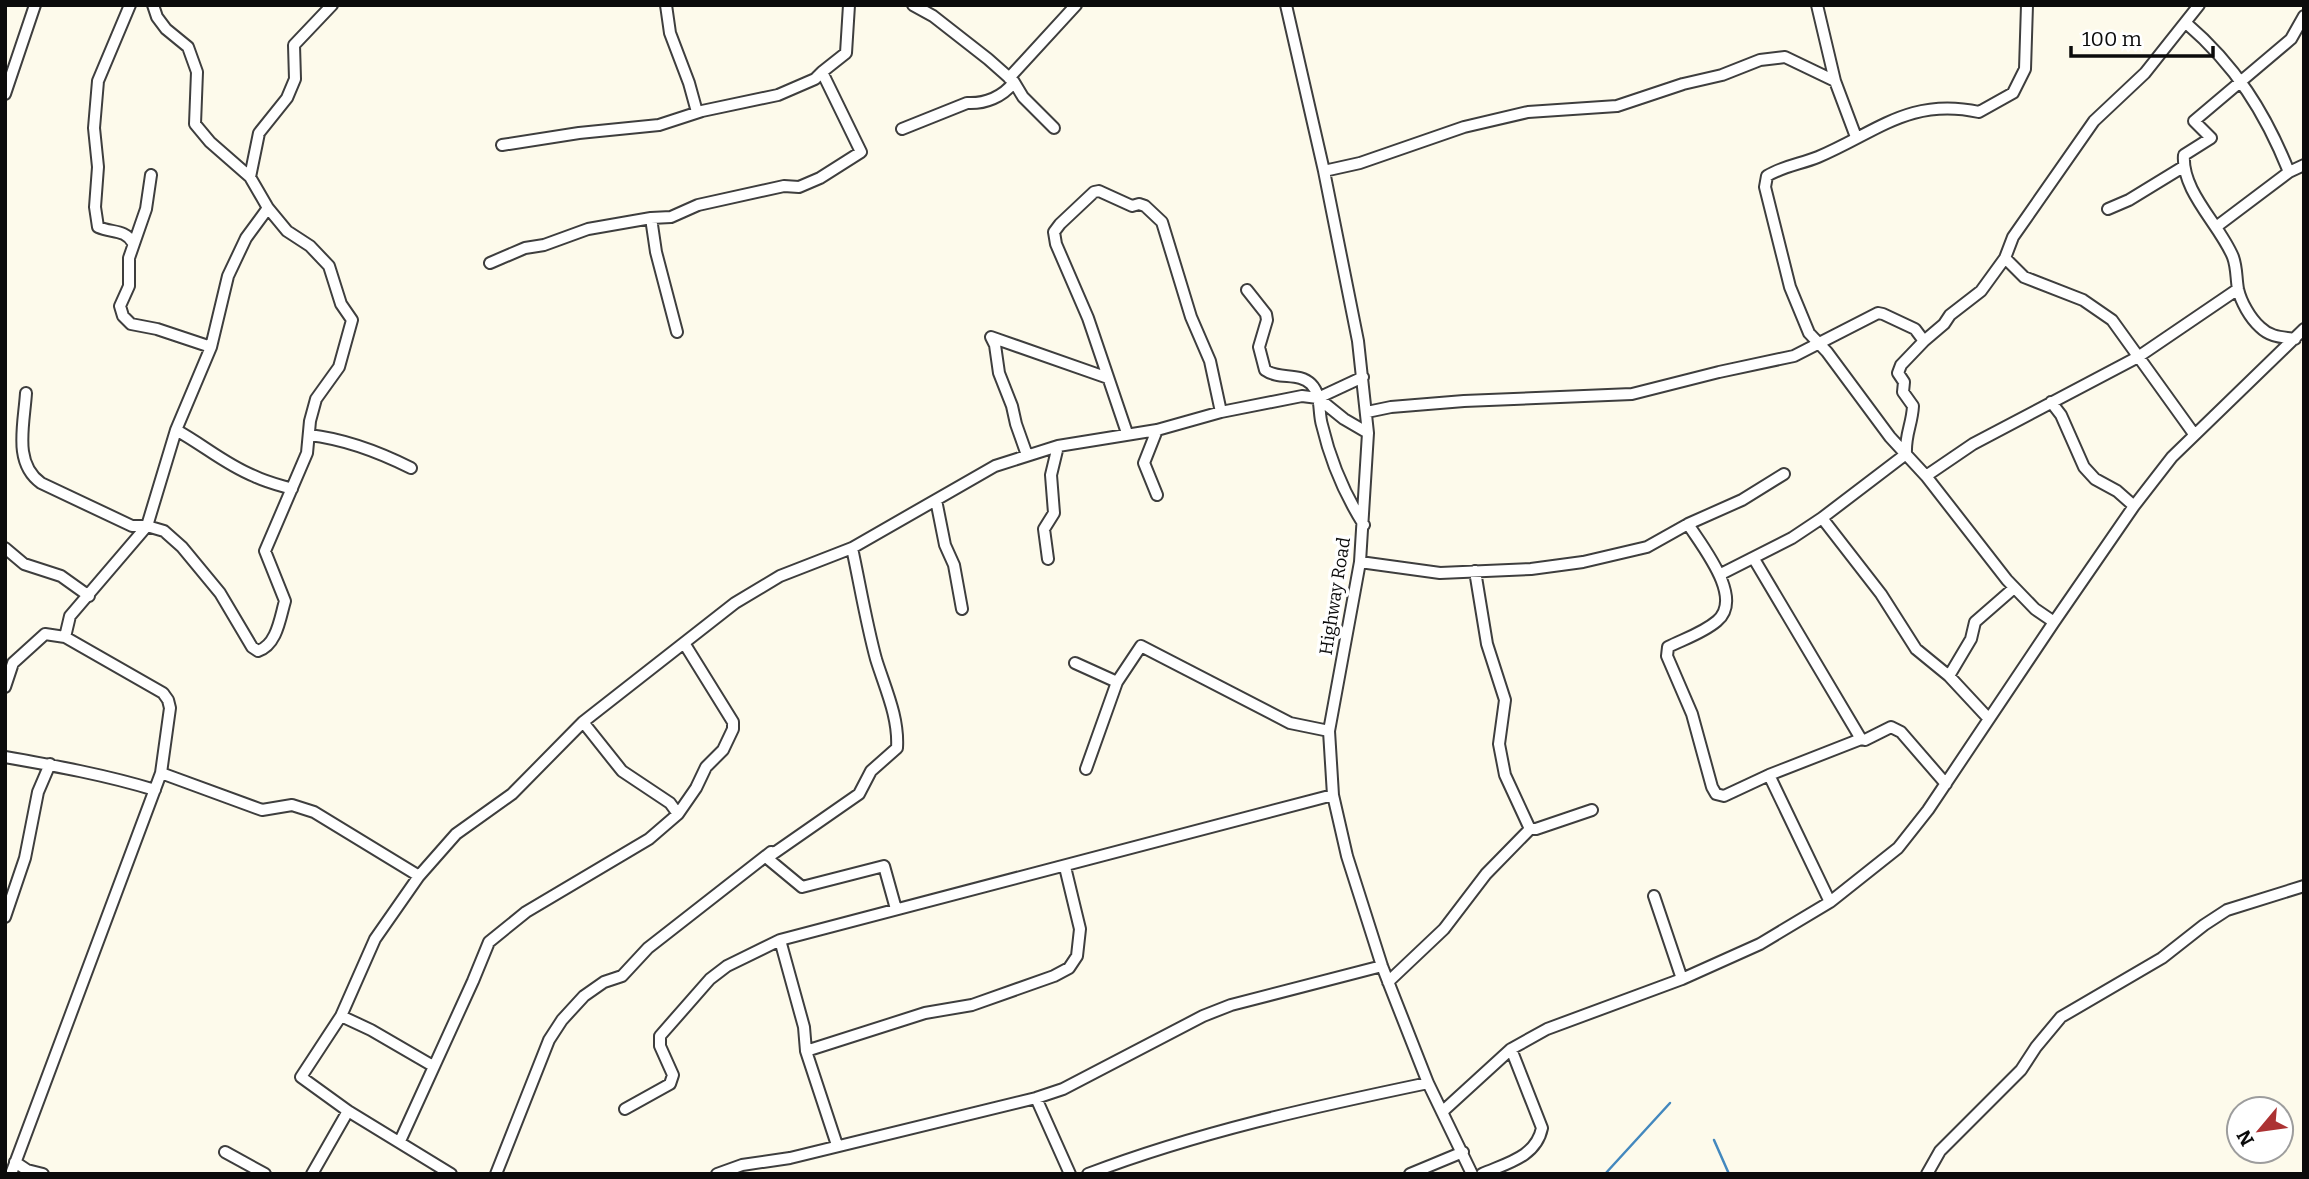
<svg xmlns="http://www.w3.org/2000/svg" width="2309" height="1179" font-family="Bitter,serif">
<rect width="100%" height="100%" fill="#fdfaeb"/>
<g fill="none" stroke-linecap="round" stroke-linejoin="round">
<!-- stream -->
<path stroke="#4388be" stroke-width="2.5" d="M 1714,1140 L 1729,1174
M 1605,1174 L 1670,1103"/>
<defs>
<path id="minor" d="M 130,5 L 98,81 L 94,128 L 98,167 L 95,207 L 98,227 C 112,233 125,229 133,243
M 666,5 L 670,33 L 689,83 L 697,112
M 913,5 L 933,16 L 988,59 L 1014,82 L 1023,97 L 1054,128
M 1286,5 L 1324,171 L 1358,341 L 1368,433 L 1360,562 L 1329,731 L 1333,795 L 1347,856 L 1382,966 L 1428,1083 L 1472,1174
M 1817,5 L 1835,81 L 1856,137
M 2027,5 L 2025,69 L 2013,93 L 1979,112 C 1910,97 1877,132 1818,157 C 1801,164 1783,166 1767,176 L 1765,187 L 1790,287 L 1809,333 L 1827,352 L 1890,437 L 1926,476 L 2007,580 L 2035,609 L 2054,622
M 2186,23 C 2235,65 2265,112 2289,172
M 1009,78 L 1076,5
M 5,94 L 35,5
M 902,129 L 967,103 C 985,104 1003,97 1014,82
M 502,145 L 579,133 L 659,125 L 702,111 L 778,95 L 815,79 L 822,72
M 1324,171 L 1360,163 L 1464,127 L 1528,112 L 1617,106 L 1683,84 L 1722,75 L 1760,60 L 1785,57 L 1835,81
M 151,175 L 146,209 L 129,258 L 129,286 L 120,306 L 123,316 L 131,324 L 157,329 L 211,347
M 250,177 L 259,133 L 287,98 L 295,79 L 294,45 L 332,5
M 2108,209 L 2129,200 L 2183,167
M 2216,227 L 2289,172 L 2304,165
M 2005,258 L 2024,277 L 2083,300 L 2112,320 L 2194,434
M 490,263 L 525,248 L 544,245 L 588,229 L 651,218
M 1247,290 L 1266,314 L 1267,320 L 1259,347 L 1265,370 C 1279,380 1299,372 1311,384 C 1322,395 1318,412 1322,425 C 1330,459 1345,495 1364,525
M 677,332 L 656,252 L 651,218 L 671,217 L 698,205 L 784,186 L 799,187 L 820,178 L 861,152 L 822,72 L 846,53 L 849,5
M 2295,339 C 2281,337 2270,337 2260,327 C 2250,318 2241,302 2238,289 C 2236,278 2237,268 2233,257 C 2220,225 2181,191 2184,155 L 2211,138 L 2194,121 L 2291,39 L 2304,16
M 1924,341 L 1944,324 L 1950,315 L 1981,291 L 2005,258 L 2013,237 L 2094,121 L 2145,73 L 2199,5
M 26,393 C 24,425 13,463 41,483 L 132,526 L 147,526 L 164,531 L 182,547 L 220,593 L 252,647 L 258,651 C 277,645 280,618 285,601 L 265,551 L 307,453 L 310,421 L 316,399 L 339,367 L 352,320 L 341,304 L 329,266 L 310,246 L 287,231 L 268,208 L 250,177 L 210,142 L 195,124 L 197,72 L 188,47 L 166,29 L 157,17 L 153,5
M 1318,398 L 1344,419 L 1368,433
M 2051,402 L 2061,415 L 2084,467 L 2095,479 L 2117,491 L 2134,506
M 1367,412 L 1391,407 L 1464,401 L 1632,394 L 1719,372 L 1794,356 L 1878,313 L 1883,314 L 1915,329 L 1924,341 L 1901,365 L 1898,373 L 1904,382 L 1903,392 L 1913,406 C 1912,425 1905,434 1906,454 L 1822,518 L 1792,538 L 1721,574
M 176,430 C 202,444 226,465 254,476 C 266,482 279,485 292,489
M 1127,433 L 1088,318 L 1056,244 L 1054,232 L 1060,224 L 1094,192 L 1099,191 L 1132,206 L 1139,204 L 1145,206 L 1162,222 L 1191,317 L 1210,361 L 1221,412
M 309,435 C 345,439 379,452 411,468
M 1027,455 L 1016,424 L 1012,406 L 999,373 L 995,345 L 991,337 L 1108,378
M 1926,476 L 1973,444 L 2138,357 L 2238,289
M 1157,495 L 1144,463 L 1157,430
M 936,500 L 945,545 L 954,565 L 962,609
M 1822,518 L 1881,594 L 1916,649 L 1949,676 L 1989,719
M 1688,524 C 1701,545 1745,598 1717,621 C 1703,633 1684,639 1668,647 L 1667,656 L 1692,714 L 1712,787 L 1716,794 L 1724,796 L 1769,775 L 1861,739 L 1865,740 L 1891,727 L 1901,732 L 1946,784
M 5,548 L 24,564 L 61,576 L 89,596
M 852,548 C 860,585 866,622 876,659 C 885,688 899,717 897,748 L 871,771 L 859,794 L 767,858 L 802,887 L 884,866 L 896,909
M 1048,559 L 1044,529 L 1054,513 L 1051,475 L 1058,446
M 1754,559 L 1861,739
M 1360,562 L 1440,573 L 1531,569 L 1583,562 L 1647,547 L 1688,524 L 1742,500 L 1784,474
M 1475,571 L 1487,644 L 1505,700 L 1499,744 L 1505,775 L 1530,829
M 65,637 L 70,616 L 147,526 L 176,430 L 211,347 L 228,276 L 246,238 L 268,208
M 1075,663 L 1117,682
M 1949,676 L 1971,639 L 1975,622 L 2014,588
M 5,687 L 13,663 L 45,634 L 65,637 L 163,693 L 168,700 L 170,708 L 161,773 L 11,1174
M 583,722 L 622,771 L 670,803 L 678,814
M 5,757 C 56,766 106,775 155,790
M 1086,769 L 1117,682 L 1141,646 L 1290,723 L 1329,731
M 161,773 L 262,810 L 292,805 L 314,812 L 419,876
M 1769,775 L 1830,902
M 1654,896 L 1682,979
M 5,917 L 25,858 L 38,792 L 50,764
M 780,940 L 804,1027 L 806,1051 L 837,1145
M 1388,982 L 1444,929 L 1486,874 L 1530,829 L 1536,829 L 1592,810
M 341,1016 L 371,1030 L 433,1066
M 806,1051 L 925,1013 L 972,1005 L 1054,976 L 1069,968 L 1077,956 L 1080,929 L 1065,867
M 1036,1098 L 1070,1174
M 625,1109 L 670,1084 L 673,1075 L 660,1046 L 660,1036 L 710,979 L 727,966 L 780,940 L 1333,795
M 1442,1112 L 1511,1049 L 1547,1029 L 1682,979 L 1760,944 L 1830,902 L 1898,848 L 1928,810 L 2054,622 L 2134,506 L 2172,457 L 2304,329
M 400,1141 L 473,981 L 489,942 L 526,912 L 649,839 L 678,814 L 696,788 L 706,767 L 723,750 L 733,729 L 733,722 L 684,643
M 225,1152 L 265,1174
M 15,1162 L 27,1170 L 43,1174
M 312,1174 L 348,1111
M 451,1174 L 348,1111 L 301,1077 L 341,1016 L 375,939 L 419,876 L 456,834 L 512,794 L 583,722 L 735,603 L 780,576 L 852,548 L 995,466 L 1058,446 L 1157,430 L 1221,412 L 1302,396 L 1318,398 L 1363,377
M 496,1174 L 549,1040 L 562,1020 L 584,996 L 604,982 L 622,976 L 648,948 L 771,852
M 717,1174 L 742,1165 L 790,1158 L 1036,1098 L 1063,1089 L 1203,1016 L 1231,1005 L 1382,966
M 1088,1174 C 1198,1132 1313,1107 1428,1083
M 1410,1174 L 1463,1152
M 1482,1174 C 1507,1163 1536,1157 1542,1128 L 1511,1049
M 1927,1174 L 1940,1151 L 2021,1070 L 2036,1047 L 2061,1017 L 2162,958 L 2204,925 L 2227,910 L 2304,886"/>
</defs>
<!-- minor casing -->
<use href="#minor" stroke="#3e3e3e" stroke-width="14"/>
<!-- minor -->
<use href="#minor" stroke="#fff" stroke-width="10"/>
</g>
<g text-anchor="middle" stroke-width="7" stroke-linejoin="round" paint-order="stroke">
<!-- street labels -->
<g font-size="18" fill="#0b0b0b" stroke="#fff">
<text transform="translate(1335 596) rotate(-81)" y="6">Highway Road</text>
</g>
</g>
<!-- border -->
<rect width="2309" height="1179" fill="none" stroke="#0b0b0b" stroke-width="14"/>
<!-- north arrow -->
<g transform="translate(2260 1130) rotate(241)"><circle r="33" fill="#ffffff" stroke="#9d9d9d" stroke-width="2"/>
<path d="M0-5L12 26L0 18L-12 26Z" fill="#ac3233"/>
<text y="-10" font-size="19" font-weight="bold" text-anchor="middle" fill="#0b0b0b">N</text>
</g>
<!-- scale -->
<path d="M2071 46v10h142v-10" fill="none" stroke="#0b0b0b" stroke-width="3.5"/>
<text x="2082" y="46" font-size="21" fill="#0b0b0b" stroke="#ffffff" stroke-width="5" paint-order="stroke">100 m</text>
</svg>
